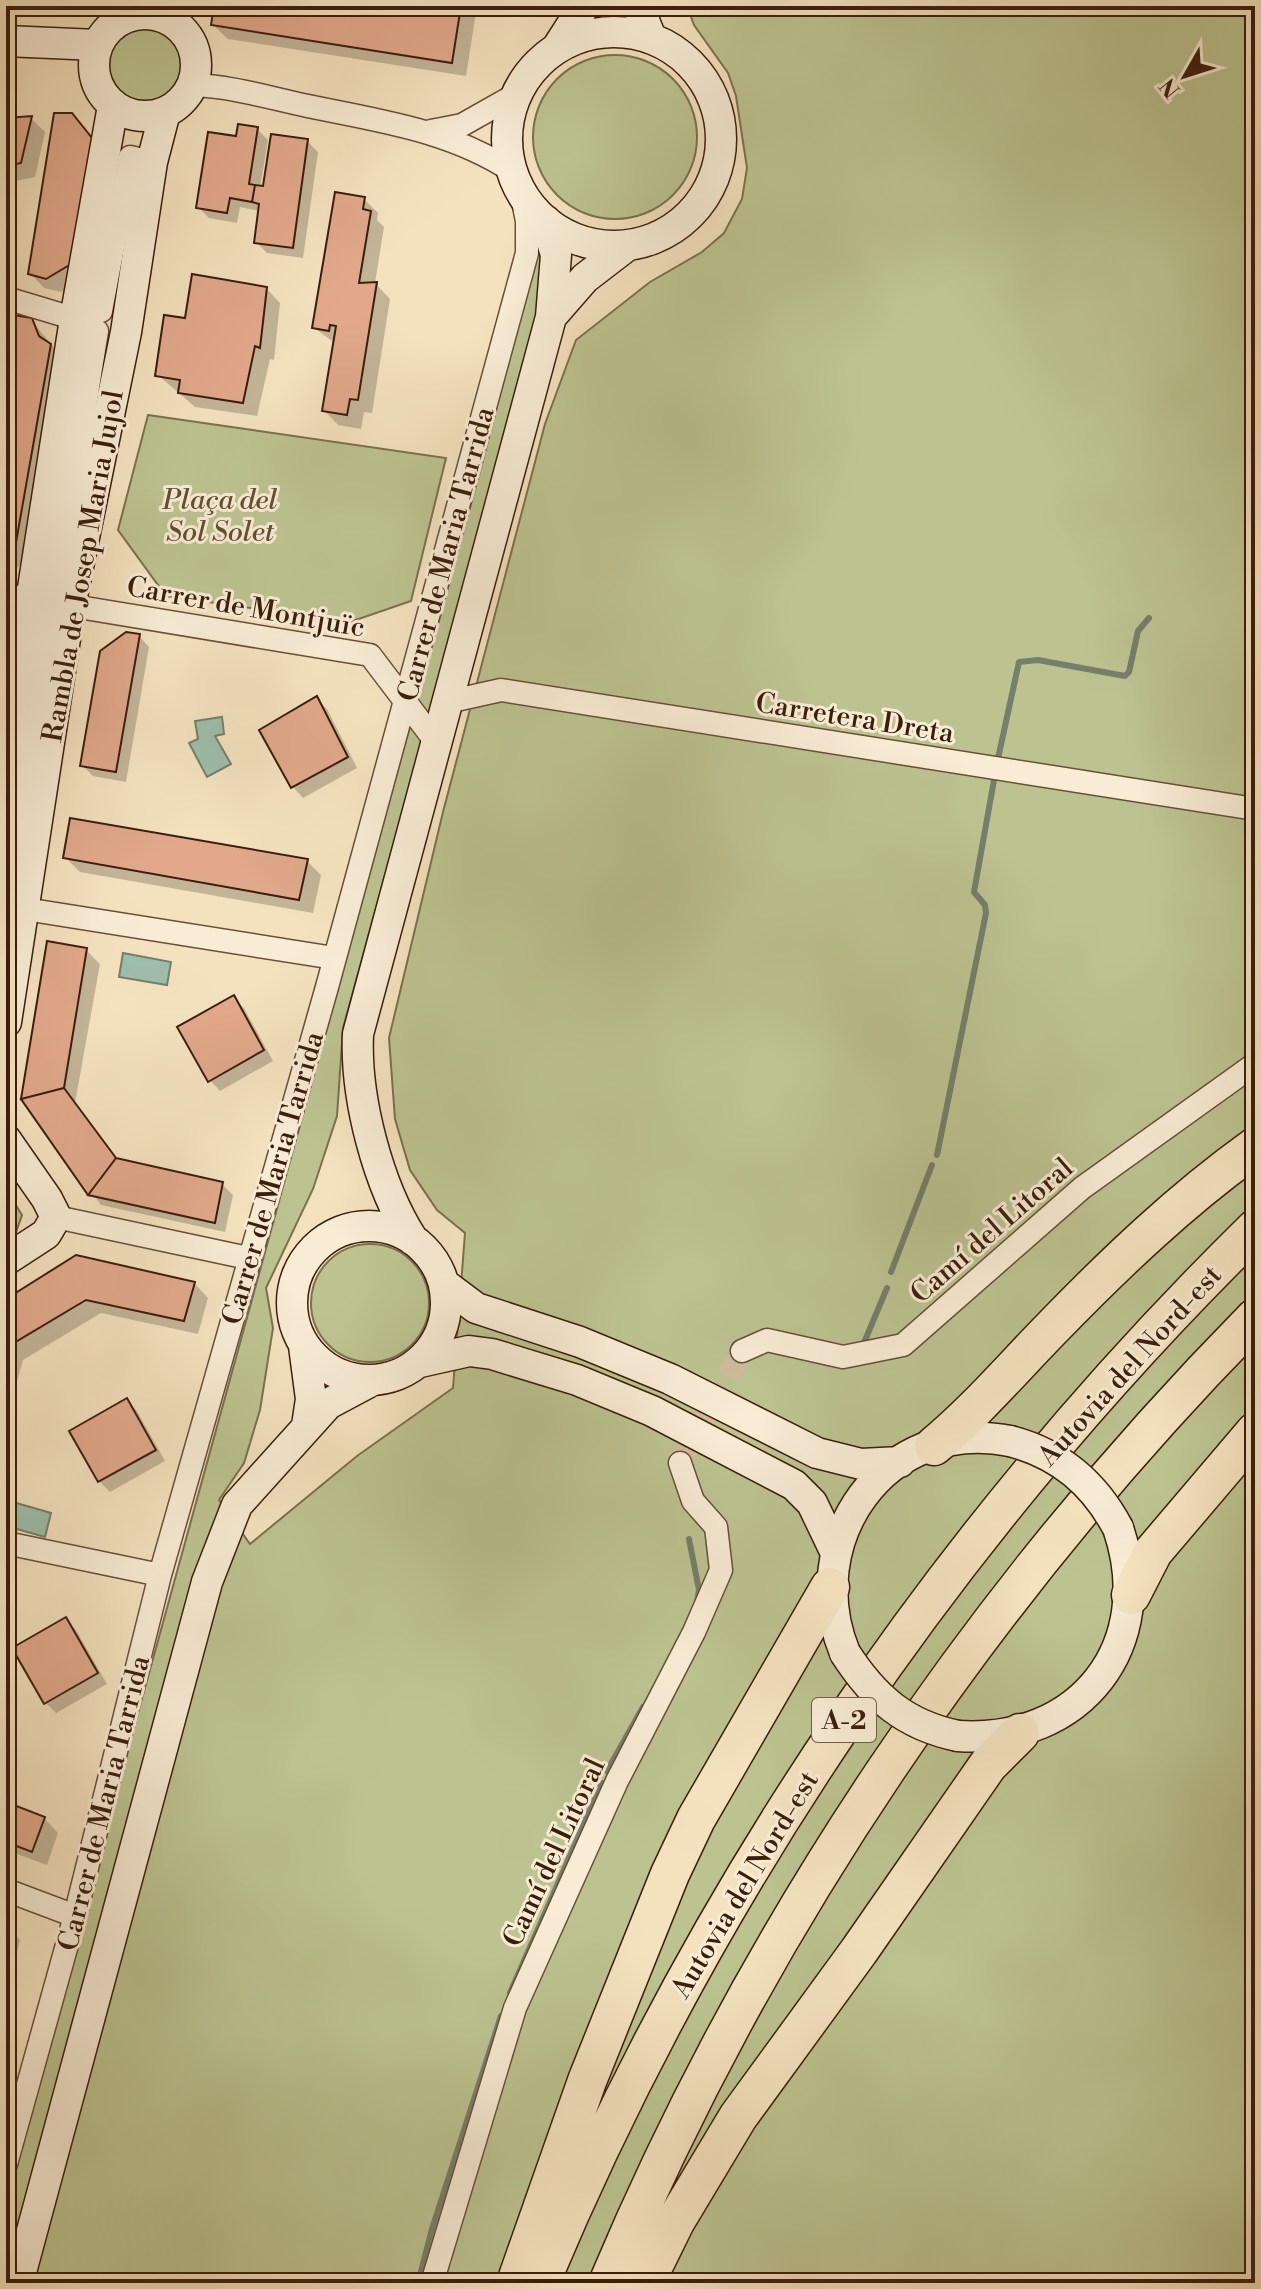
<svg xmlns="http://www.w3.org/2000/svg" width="1261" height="2289" font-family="'Libre Bodoni',serif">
<rect width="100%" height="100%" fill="#f4e2bf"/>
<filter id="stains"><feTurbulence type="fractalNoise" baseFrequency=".0025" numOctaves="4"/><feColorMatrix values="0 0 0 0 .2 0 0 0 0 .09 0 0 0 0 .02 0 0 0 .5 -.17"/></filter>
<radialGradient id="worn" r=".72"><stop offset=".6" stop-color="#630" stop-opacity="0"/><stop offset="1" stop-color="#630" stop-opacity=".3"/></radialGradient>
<!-- green -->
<path fill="#bcc391" stroke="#7c704e" stroke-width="2" d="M 687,6 L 1255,6 L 1255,2283 L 6,2283 L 6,2196 L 26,2120 L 484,457 L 536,246 L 548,267 L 522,377 L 343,1028 L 337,1116 L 313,1189 L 266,1288 L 273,1328 L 260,1410 L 244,1463 L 219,1500 L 250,1544 L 357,1456 L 453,1388 L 465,1233 L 437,1210 L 410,1170 L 395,1119 L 389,1038 L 443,812 L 545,424 L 576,340 L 650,282 L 702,252 L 724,233 L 742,199 L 747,168 L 736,96 L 728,73 L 694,25 Z
M103 65a41 41 0 1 1 82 0a41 41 0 1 1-82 0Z
M533 137a82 82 0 1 1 164 0a82 82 0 1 1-164 0Z
M 148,415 L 446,458 L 411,601 L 350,622 L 166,596 L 118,530 Z
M 6,1189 L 22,1215 L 16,1232 L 6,1239 Z
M311 1303a59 59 0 1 1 118 0a59 59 0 1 1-118 0Z"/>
<!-- water -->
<path fill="#9dbfac" stroke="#767e6c" stroke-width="2" d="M 222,717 L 224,734 L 215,736 L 231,764 L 207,777 L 189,743 L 198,739 L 195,721 Z
M 123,953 L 171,962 L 167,985 L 119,977 Z
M 6,1500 L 51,1513 L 45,1537 L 6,1526 Z"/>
<!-- shadow -->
<path fill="#0003" d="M 216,6 L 477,6 L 466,76 L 228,39 L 213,25 Z
M 71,115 L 109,159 L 90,275 L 61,292 L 44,288 L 30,273 Z
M 31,118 L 45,132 L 35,177 L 6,183 L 6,120 Z
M 257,129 L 268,140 L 260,188 L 265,189 L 307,141 L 318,152 L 303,258 L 267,253 L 256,242 L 260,211 L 240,207 L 237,223 L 209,218 L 198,207 L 238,138 Z
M 364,199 L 378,213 L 377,220 L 384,227 L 375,283 L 390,299 L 372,413 L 364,412 L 361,429 L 338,425 L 324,410 L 335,343 L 314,328 Z
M 266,288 L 280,303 L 274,360 L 270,359 L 257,416 L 195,407 L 158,375 Z
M 31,320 L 64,360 L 22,563 L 6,579 L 6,362 Z
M 139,636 L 149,647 L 126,782 L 93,776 L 82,765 Z
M 316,698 L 327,709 L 357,768 L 303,798 L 293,787 L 262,730 Z
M 65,857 L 307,861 L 321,875 L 313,913 L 80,872 Z
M 86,950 L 100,964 L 75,1103 L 118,1161 L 222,1184 L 233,1195 L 225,1232 L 101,1205 L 23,1099 Z
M 233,998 L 244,1008 L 273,1061 L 220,1091 L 210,1080 Z
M 194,1283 L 208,1298 L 198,1334 L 101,1313 L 23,1360 L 6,1421 L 6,1301 Z
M 127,1401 L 137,1411 L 165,1461 L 110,1492 L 99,1481 Z
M 66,1620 L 76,1630 L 107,1684 L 56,1713 L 46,1703 Z
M 6,1804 L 44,1818 L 58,1833 L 47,1865 L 6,1850 Z
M 6,1925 L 20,1940 L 6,1994 Z"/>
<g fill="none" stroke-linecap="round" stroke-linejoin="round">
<!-- stream -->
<path stroke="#767e6c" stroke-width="6" d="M 997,763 L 1019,662 L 1038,660 L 1125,676 L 1129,672 L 1138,631 L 1149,618
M 937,1155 L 986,913 L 985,905 L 974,892 L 994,780
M 891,1272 L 932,1165
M 863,1345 L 887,1288
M 689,1539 L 699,1590 L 697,1602
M 607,1771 L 643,1707
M 510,1993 L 602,1783
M 418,2283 L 432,2229 L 501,2016"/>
</g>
<!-- building -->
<path fill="#e1a88c" stroke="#3b1d0c" stroke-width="2" d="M 214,6 L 461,6 L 452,63 L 211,25 Z
M 54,113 L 72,113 L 96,143 L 76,261 L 46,279 L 28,274 Z
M 32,116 L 21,163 L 6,166 L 6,118 Z
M 238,124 L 258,127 L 249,184 L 255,185 L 252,202 L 230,198 L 227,213 L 196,208 L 208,132 L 236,136 Z
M 271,134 L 308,139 L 293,248 L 254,243 L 259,204 L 252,202 L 255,185 L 263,186 Z
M 335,192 L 365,197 L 363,209 L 371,211 L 359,283 L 377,282 L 358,400 L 350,399 L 347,415 L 322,411 L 336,326 L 330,325 L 329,331 L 312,328 Z
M 192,274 L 267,287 L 260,348 L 255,346 L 243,403 L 178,393 L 180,380 L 155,376 L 164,315 L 185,318 Z
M 13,315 L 32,318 L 39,336 L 51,344 L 15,548 L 6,551 L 6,351 Z
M 126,632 L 140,634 L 116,772 L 80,766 L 100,651 Z
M 317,696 L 348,757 L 291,788 L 259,730 Z
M 70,818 L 308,859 L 299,900 L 63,858 Z
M 47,941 L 87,948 L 64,1088 L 21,1099 Z
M 234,995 L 264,1050 L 208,1082 L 177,1027 Z
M 64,1088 L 116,1158 L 88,1195 L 21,1099 Z
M 116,1158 L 223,1182 L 215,1223 L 88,1195 Z
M 76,1255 L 195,1282 L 184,1321 L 86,1300 L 9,1346 L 6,1357 L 6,1299 Z
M 127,1398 L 156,1450 L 98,1482 L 69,1431 Z
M 66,1617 L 98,1673 L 44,1704 L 12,1648 Z
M 6,1802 L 45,1817 L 32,1852 L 6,1842 Z"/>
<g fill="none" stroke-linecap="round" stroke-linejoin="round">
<!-- street-tunnel -->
<path stroke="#cfbb9b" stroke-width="22" stroke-dasharray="22 11" stroke-linecap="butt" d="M 680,1463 L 742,1351"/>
<defs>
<path id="lane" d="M 112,6 L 120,20"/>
<path id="street" d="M 192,85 C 231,86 270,98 308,106 C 379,121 450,130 512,171
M 431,131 L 462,125 L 517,94
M 6,298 L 89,323
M 101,311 L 130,157 L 147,161
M 55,593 L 97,331
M 6,595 L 370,655 L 436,742
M 447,702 L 501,690 L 1255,809
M 6,877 L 51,616
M 6,906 L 334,958
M 56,1217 L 248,1258
M 742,1351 L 767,1340 L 843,1357 L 903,1345 L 1082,1188 L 1255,1064
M 6,1543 L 160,1575
M 6,1890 L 75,1916
M 6,2164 L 75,1916 L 160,1575 L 327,987 L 527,253 L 527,221 L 521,191
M 432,2283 L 515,2008 L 617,1781 L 694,1632 L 721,1570 L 716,1527 L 693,1501 L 680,1463"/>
<path id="secondary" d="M 638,6 L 651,38
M94 65a51 51 0 1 1 102 0a51 51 0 1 1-102 0Z
M507 139a107 107 0 1 1 214 0a107 107 0 1 1-214 0Z
M 6,41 L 97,45
M 557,48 L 584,6
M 551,317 L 585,278 L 628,245
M 6,761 L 75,319 L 113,106
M 6,1022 L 70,606 L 126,332 L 152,162 L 165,112
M 6,1140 L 47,1199 L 56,1217 L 46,1234 L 6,1260
M292 1303a77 77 0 1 1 154 0a77 77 0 1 1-154 0Z
M 413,1240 C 378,1186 355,1098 358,1034 L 551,317 L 556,255 L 546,221
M 444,1284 L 476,1308 L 580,1342 L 670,1379 L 817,1453 L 861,1464 L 900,1462
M 304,1346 L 311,1399 L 307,1426
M 420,1362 L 469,1351 L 492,1354 L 577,1380 L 652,1411 L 794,1485 L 812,1503 L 835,1551
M 845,1653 C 799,1541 884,1416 1010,1441
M 958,1736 C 1081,1744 1158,1645 1118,1528
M 18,2283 L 207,1582 L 237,1505 L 328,1404 L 373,1380"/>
<path id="highway" d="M 934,1446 C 977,1410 1012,1369 1051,1329 C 1114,1264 1181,1200 1255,1147
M 1131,1595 L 1153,1552 L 1255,1432
M 518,2277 L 587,2081 L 670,1874 L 696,1819 L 830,1587
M 540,2283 C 705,1888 950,1529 1255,1229
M 608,2283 C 758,1926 983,1594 1255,1318
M 645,2283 L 675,2222 L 738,2117 L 859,1951 L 988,1765 L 1020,1733"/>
</defs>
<!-- lane casing -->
<use href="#lane" stroke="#694e39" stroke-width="14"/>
<!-- street casing -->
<use href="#street" stroke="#694e39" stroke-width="25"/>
<!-- secondary casing -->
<use href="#secondary" stroke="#3b1d0c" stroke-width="33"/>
<!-- highway casing -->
<use href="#highway" stroke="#3b1d0c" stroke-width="41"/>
<!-- lane -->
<use href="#lane" stroke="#f8ecd5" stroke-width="11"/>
<!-- street -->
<use href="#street" stroke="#f8ecd5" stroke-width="22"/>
<!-- secondary -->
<use href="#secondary" stroke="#f8ecd5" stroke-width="30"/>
<!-- highway -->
<use href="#highway" stroke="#f4e2bf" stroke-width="38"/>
<defs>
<path id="secondary-bridge" d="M 1010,1441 C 1060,1454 1094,1483 1118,1528
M 845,1653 C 874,1698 905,1725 958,1736"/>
</defs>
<!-- secondary-bridge casing -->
<use href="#secondary-bridge" stroke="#3b1d0c" stroke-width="33" stroke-linecap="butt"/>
<!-- secondary-bridge -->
<use href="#secondary-bridge" stroke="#f8ecd5" stroke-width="30"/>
</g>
<g text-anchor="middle" stroke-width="6" stroke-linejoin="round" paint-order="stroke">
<!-- shield labels -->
<rect fill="#f8ecd5" stroke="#745b48" stroke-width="2" x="812" y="1698" width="64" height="44" rx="6"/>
<g font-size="26" font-weight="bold" fill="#3b1d0c">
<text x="844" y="1729">A-2</text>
</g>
<!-- park labels -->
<g font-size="28" font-style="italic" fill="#624f34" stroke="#f8ecd5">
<text x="220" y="509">Plaça del<tspan x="220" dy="32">Sol Solet</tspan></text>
</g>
<!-- street labels -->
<g font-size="28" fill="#3b1d0c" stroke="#f8ecd5">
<text transform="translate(445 554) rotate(-75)" y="10">Carrer de Maria Tarrida</text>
<text transform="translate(82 566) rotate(-80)" y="10">Rambla de Josep Maria Jujol</text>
<text transform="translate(246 606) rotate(10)" y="10">Carrer de Montjuïc</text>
<text transform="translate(855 717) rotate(9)" y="10">Carretera Dreta</text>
<text transform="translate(272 1178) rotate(-74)" y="10">Carrer de Maria Tarrida</text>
<text transform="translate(991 1230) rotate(-41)" y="10">Camí del Litoral</text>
<text transform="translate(1129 1365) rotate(-48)" y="10">Autovia del Nord-est</text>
<text transform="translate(103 1803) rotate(-76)" y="10">Carrer de Maria Tarrida</text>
<text transform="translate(553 1852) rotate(-65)" y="10">Camí del Litoral</text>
<text transform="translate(744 1884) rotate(-59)" y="10">Autovia del Nord-est</text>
</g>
</g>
<!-- margin -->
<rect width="1261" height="2289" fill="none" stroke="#f4e2bf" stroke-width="32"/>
<rect x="8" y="8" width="1245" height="2273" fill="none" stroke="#3b1d0c" stroke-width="4"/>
<rect x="16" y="16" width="1229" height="2257" fill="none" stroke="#3b1d0c" stroke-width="2"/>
<!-- north arrow -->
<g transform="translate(1185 76) rotate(231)" stroke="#f8ecd5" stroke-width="6" paint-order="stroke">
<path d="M0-6L14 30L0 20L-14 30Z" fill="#3b1d0c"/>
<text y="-12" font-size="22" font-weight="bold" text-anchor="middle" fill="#3b1d0c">N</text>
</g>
<rect width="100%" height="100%" filter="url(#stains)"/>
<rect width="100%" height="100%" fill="url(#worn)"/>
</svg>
